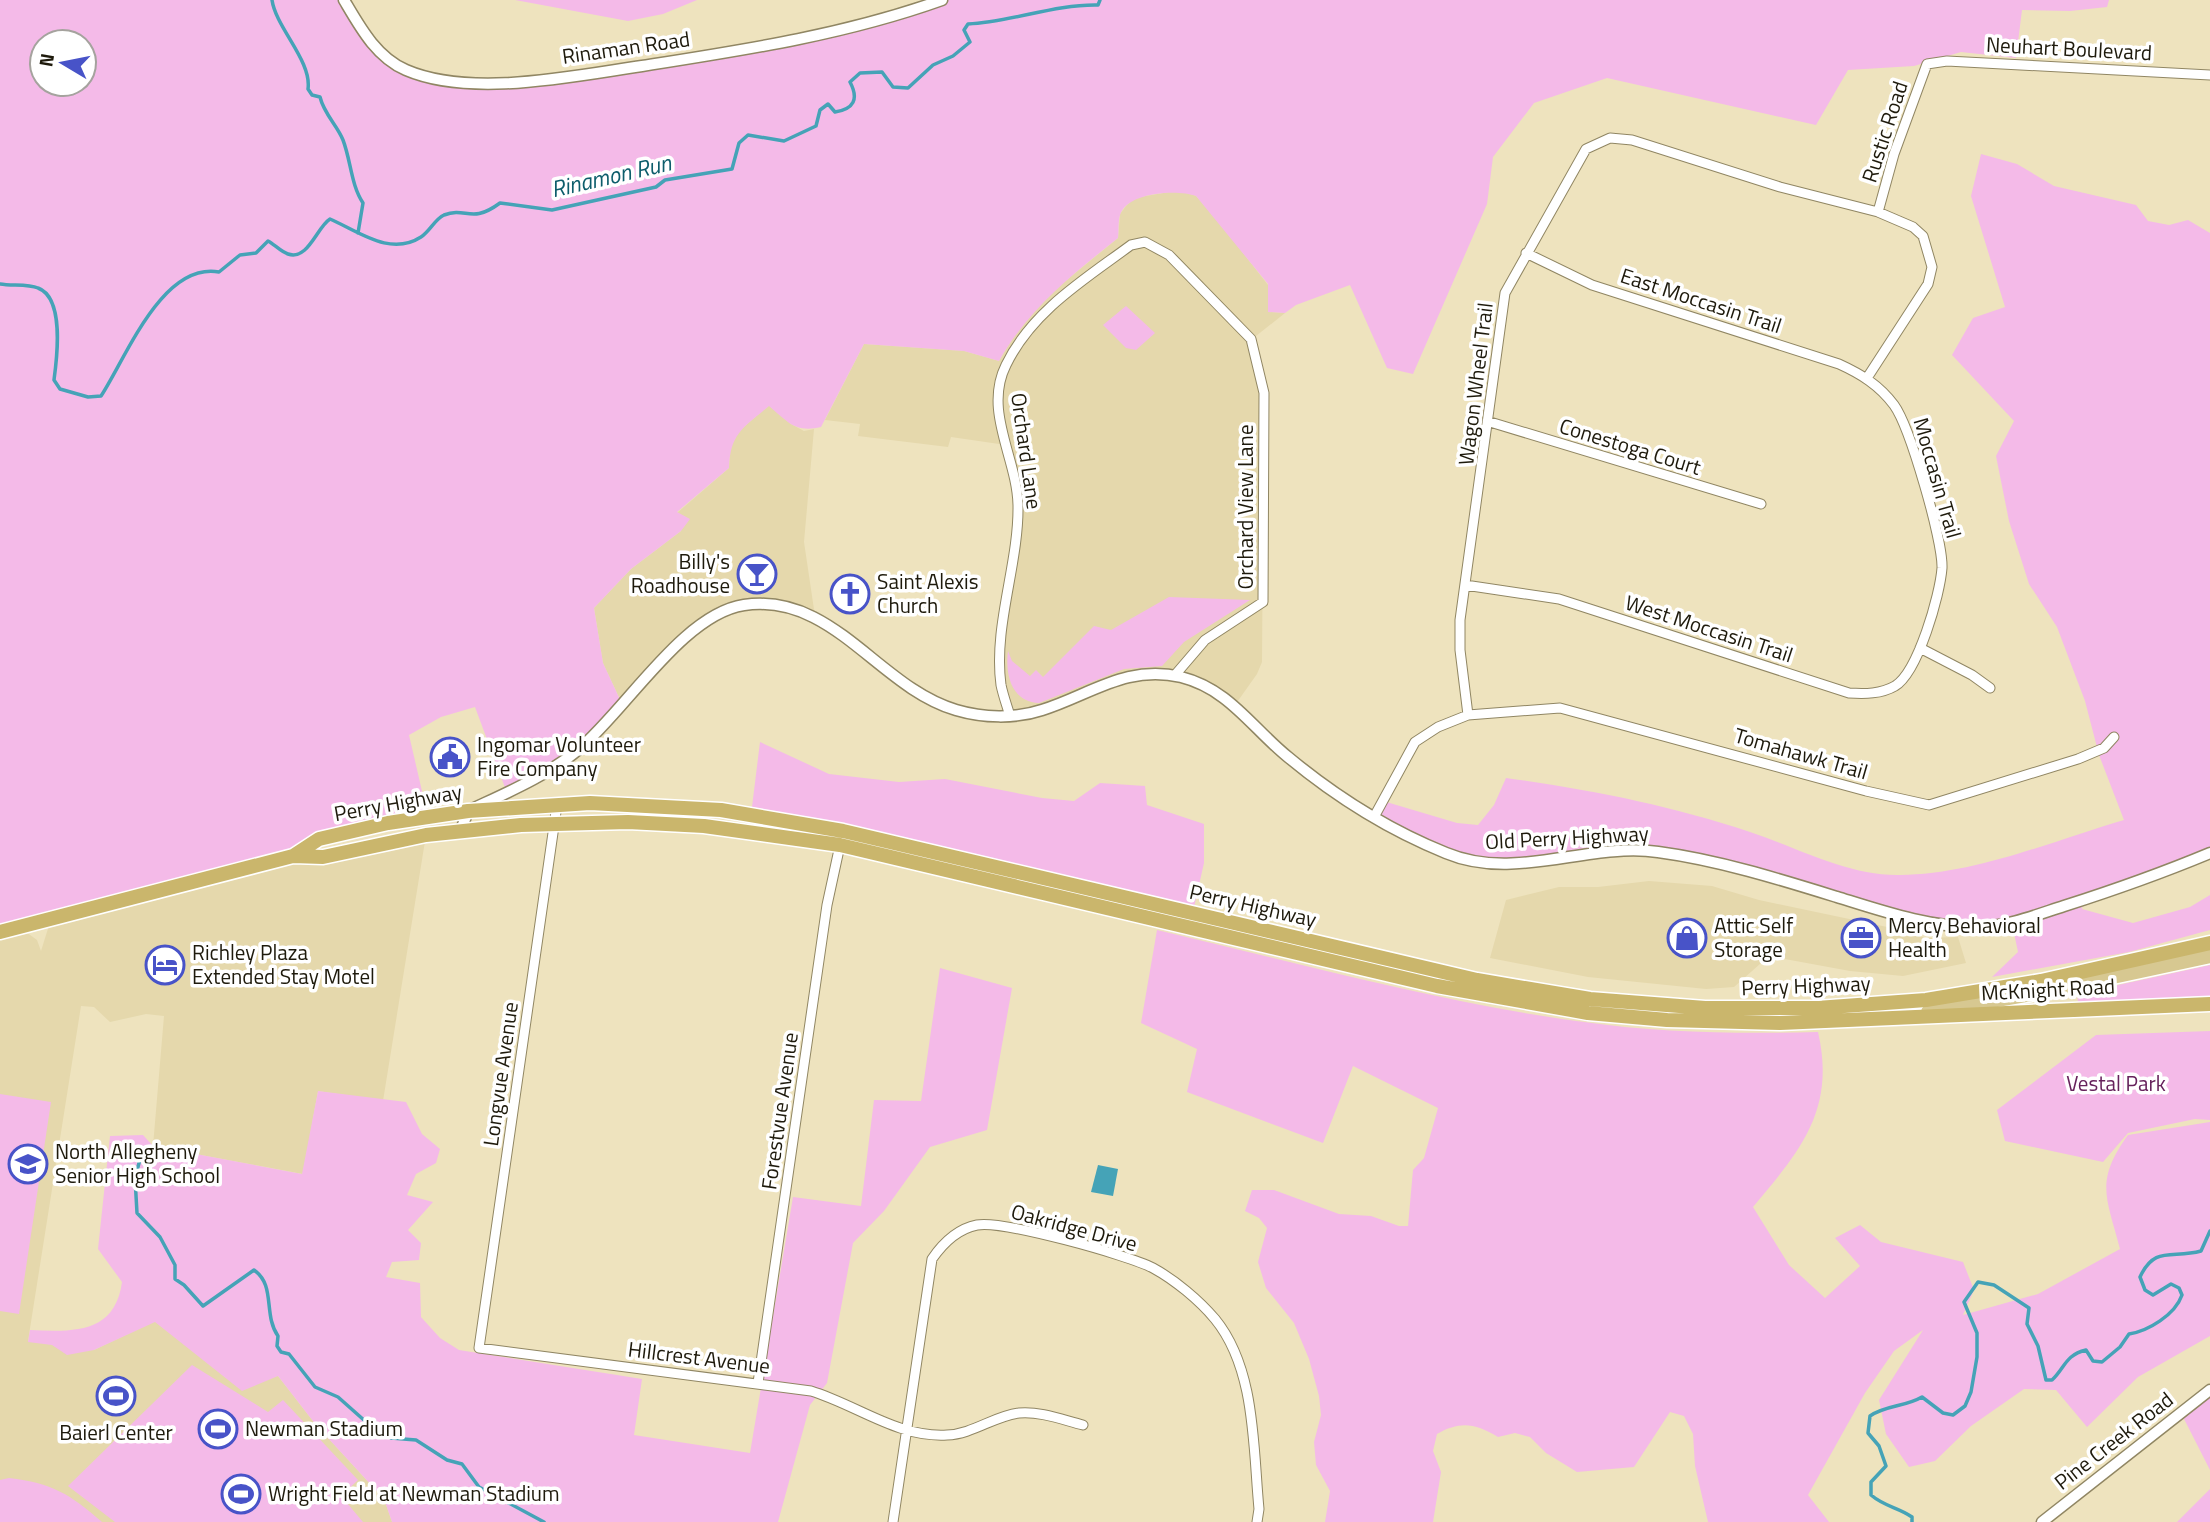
<svg xmlns="http://www.w3.org/2000/svg" width="2210" height="1522" font-family="'Titillium Web',sans-serif">
<rect width="100%" height="100%" fill="#eee3be"/>
<!-- built -->
<path fill="#e5d8ac" d="M 1181,190 L 1196,196 L 1215,217 L 1268,285 L 1268,312 L 1285,313 L 1251,340 L 1264,393 L 1262,662 L 1257,674 L 1235,705 L 1225,695 L 1158,673 L 1010,716 L 1001,685 L 1001,650 L 1018,504 L 1006,445 L 951,437 L 948,447 L 858,436 L 860,424 L 825,420 L 864,344 L 964,351 L 999,361 L 1017,330 L 1047,296 L 1118,238 L 1120,214 L 1126,206 L 1134,198 Z
M 769,405 L 791,424 L 804,431 L 814,429 L 804,542 L 815,616 L 774,604 L 714,615 L 623,706 L 603,663 L 594,608 L 631,569 L 681,531 L 677,513 L 729,468 L 730,446 L 738,432 Z
M 426,835 L 383,1101 L 318,1091 L 303,1174 L 153,1146 L 164,1016 L 146,1014 L 110,1022 L 94,1007 L 81,1006 L 28,1341 L 94,1350 L 155,1321 L 180,1339 L 278,1376 L 316,1425 L 384,1499 L 392,1522 L 0,1522 L 0,932 L 26,932 L 37,940 L 41,951 L 51,919 L 199,882 Z
M 1649,881 L 1712,886 L 1759,900 L 1892,928 L 1925,938 L 1958,937 L 1966,963 L 1903,976 L 1850,971 L 1769,956 L 1734,987 L 1706,989 L 1588,977 L 1490,958 L 1506,900 L 1559,887 L 1598,887 Z"/>
<!-- green -->
<path fill="#f4bae8" fill-rule="evenodd" d="M 0,0 L 344,0 L 376,48 L 431,78 L 508,81 L 730,52 L 942,0 L 2109,0 L 2107,7 L 2070,11 L 2022,10 L 2016,58 L 1961,52 L 1914,66 L 1848,70 L 1816,125 L 1607,78 L 1534,103 L 1493,157 L 1487,204 L 1413,374 L 1387,368 L 1350,285 L 1296,305 L 1285,313 L 1268,312 L 1268,284 L 1196,196 C 1177,189 1127,192 1120,215 C 1118,222 1119,231 1118,238 C 1072,275 1029,308 999,361 L 964,351 L 864,344 L 821,427 C 795,433 788,422 769,406 C 744,427 730,433 729,468 L 677,512 L 690,519 L 681,531 L 631,569 L 594,608 L 603,663 L 623,706 L 591,738 L 507,793 L 475,707 L 441,717 L 409,735 L 428,817 L 351,831 L 293,856 L 0,932 ZM 42,42 L 84,42 L 84,84 L 42,84 Z
M 515,0 L 697,0 L 663,14 L 628,21 Z
M 1981,154 L 2017,164 L 2054,186 L 2136,205 L 2148,221 L 2169,225 L 2188,220 L 2210,233 L 2210,853 L 2083,900 L 2082,909 L 2133,923 L 2190,907 L 2210,895 L 2210,930 L 2129,952 L 1992,977 L 2018,952 L 2014,933 L 2006,924 L 1940,924 L 1653,851 L 1479,863 L 1374,817 L 1383,801 L 1457,823 L 1478,825 L 1494,805 L 1506,778 C 1592,790 1668,805 1750,832 C 1798,848 1846,875 1897,875 C 1970,876 2053,841 2124,820 L 2099,755 L 2085,701 L 2057,627 L 2029,584 L 2009,521 L 1996,456 L 2014,421 L 1952,355 L 1973,318 L 2005,307 L 1971,196 Z
M 1126,306 L 1155,333 L 1136,350 L 1126,348 L 1103,325 Z
M 1169,597 L 1250,600 L 1184,642 L 1162,666 L 1124,669 L 1039,703 C 1011,702 1005,674 1008,651 L 1012,661 L 1030,676 L 1036,670 L 1043,677 L 1094,626 L 1111,630 Z
M 760,742 L 829,774 L 899,782 L 945,779 L 1042,798 L 1074,801 L 1100,783 L 1145,786 L 1147,805 L 1204,824 L 1204,863 L 1194,907 L 845,824 L 752,807 Z
M 1157,930 C 1298,963 1440,1003 1584,1022 C 1661,1033 1740,1034 1818,1032 C 1836,1110 1800,1151 1753,1207 L 1789,1265 L 1825,1298 L 1860,1266 L 1835,1238 L 1860,1225 L 1881,1242 L 1963,1262 L 1974,1290 L 1963,1315 L 2038,1294 L 2120,1249 C 2107,1198 2094,1182 2128,1135 L 2210,1122 L 2210,1336 L 2138,1377 L 2087,1427 L 2056,1390 L 2024,1389 L 1971,1426 L 1935,1461 L 1909,1467 L 1886,1434 L 1879,1400 L 1923,1330 L 1894,1351 L 1865,1393 L 1808,1495 L 1829,1522 L 1708,1522 L 1695,1466 L 1693,1434 L 1684,1416 L 1670,1412 L 1634,1467 L 1577,1472 L 1546,1453 L 1530,1437 L 1515,1433 L 1498,1437 C 1475,1423 1460,1421 1437,1434 L 1433,1451 L 1441,1472 L 1433,1522 L 1325,1522 L 1330,1491 L 1316,1465 L 1314,1442 L 1321,1415 L 1319,1396 L 1309,1359 L 1294,1323 L 1266,1288 L 1258,1262 L 1267,1228 L 1259,1218 L 1245,1211 L 1252,1190 L 1274,1190 L 1339,1214 L 1371,1216 L 1399,1226 L 1408,1226 L 1413,1170 L 1424,1158 L 1438,1108 L 1353,1066 L 1323,1143 L 1187,1092 L 1197,1049 L 1141,1023 Z
M 2210,965 L 2210,996 L 2078,1002 L 2077,994 Z
M 940,968 L 1012,988 L 987,1130 L 930,1147 L 884,1211 L 853,1243 L 827,1383 L 810,1405 L 778,1522 L 392,1522 L 384,1499 L 316,1425 L 278,1376 L 242,1391 L 155,1322 L 94,1350 L 67,1355 L 52,1345 L 28,1342 L 30,1330 C 73,1332 115,1334 122,1282 L 98,1249 L 110,1136 L 143,1135 L 153,1146 L 302,1174 L 318,1091 L 406,1102 L 422,1134 L 440,1149 L 436,1163 L 416,1174 L 407,1195 L 433,1202 L 408,1230 L 421,1243 L 419,1260 L 392,1262 L 386,1277 L 420,1283 L 421,1317 L 440,1338 L 459,1350 L 642,1379 L 634,1435 L 750,1453 L 793,1197 L 861,1206 L 874,1100 L 921,1101 Z
M 2210,1031 L 2210,1120 L 2195,1119 L 2128,1133 L 2103,1162 L 2005,1141 L 1997,1110 L 2096,1035 Z
M 0,1094 L 51,1102 L 19,1314 L 0,1311 Z
M 192,1365 L 268,1412 L 283,1400 L 358,1480 L 341,1496 L 363,1522 L 115,1522 L 68,1486 Z
M 2210,1390 L 2210,1470 L 2181,1413 Z
M 9,1478 C 52,1483 70,1494 102,1522 L 0,1522 L 0,1480 Z
M 2210,1489 L 2210,1522 L 2177,1522 Z"/>
<!-- water -->
<path fill="#45a3b7" d="M 1098,1165 L 1118,1169 L 1113,1196 L 1091,1192 Z"/>
<g fill="none" stroke-linecap="round" stroke-linejoin="round">
<!-- stream -->
<path stroke="#45a3b7" stroke-width="3.5" d="M 272,0 C 276,28 312,61 308,89 L 312,95 L 320,97 C 324,114 337,125 343,140 C 351,161 351,185 363,203 L 358,233
M 0,284 C 11,286 28,284 38,288 C 65,298 57,358 54,380 L 60,389 L 88,397 L 101,396 C 126,358 162,262 219,272 L 240,255 L 256,253 L 268,241 C 274,244 281,252 288,254 C 308,261 317,227 330,219 C 358,231 390,257 421,237 C 430,231 435,219 444,215 C 467,206 470,225 500,203 L 552,210 L 656,187 L 665,180 L 732,169 L 739,143 L 748,135 L 784,141 L 816,126 L 820,110 L 828,104 L 835,112 C 854,109 859,99 850,82 L 860,73 L 882,72 L 893,87 L 908,88 L 933,65 L 953,56 L 970,42 L 964,30 L 968,24 C 1012,22 1054,4 1098,5 L 1100,0
M 142,1152 L 135,1178 L 137,1213 L 160,1237 L 175,1265 L 175,1279 L 184,1285 L 203,1306 L 254,1270 C 276,1285 263,1315 278,1336 L 277,1346 L 281,1352 L 289,1354 L 315,1387 L 338,1397 L 374,1429 L 391,1438 L 416,1440 L 447,1460 L 462,1464 L 479,1487 L 544,1522
M 1912,1522 L 1912,1517 C 1898,1507 1885,1507 1871,1495 L 1871,1482 L 1886,1466 L 1879,1446 L 1868,1433 L 1870,1416 C 1886,1405 1905,1407 1922,1397 L 1943,1413 L 1953,1415 L 1965,1406 L 1971,1392 L 1977,1357 L 1977,1333 L 1964,1302 L 1978,1282 L 1994,1285 L 2029,1308 L 2027,1324 L 2038,1346 L 2046,1380 L 2052,1380 C 2065,1368 2065,1355 2086,1350 L 2093,1361 L 2102,1362 L 2120,1347 L 2129,1334 C 2148,1331 2175,1315 2182,1295 L 2179,1288 L 2171,1284 L 2153,1295 L 2145,1290 L 2140,1277 C 2155,1245 2172,1259 2201,1251 L 2210,1231"/>
<defs>
<path id="minor" d="M 1878,212 L 1894,154 L 1927,64 L 1947,61 L 2210,75
M 1490,422 L 1761,504
M 1465,585 L 1559,599 L 1849,693 C 1865,694 1881,694 1895,686 C 1918,672 1940,595 1942,568 C 1943,541 1910,427 1894,405 C 1879,385 1861,374 1839,364 L 1592,285 L 1526,253
M 1920,648 L 1972,675 L 1990,688
M 1468,715 L 1460,650 L 1460,620 L 1505,293 L 1586,149 L 1610,138 L 1632,140 L 1780,187 L 1878,212 L 1913,227 L 1923,236 L 1932,267 L 1928,284 L 1867,378
M 1010,716 C 1007,706 1003,695 1001,685 C 993,626 1019,564 1018,505 C 1017,458 983,411 1006,365 C 1032,311 1085,279 1131,245 L 1145,242 L 1169,255 L 1251,339 L 1264,393 L 1263,602 L 1205,640 L 1175,675
M 557,805 L 479,1348 L 811,1391 C 857,1405 898,1438 947,1435 C 973,1434 994,1416 1019,1413 C 1040,1411 1063,1420 1083,1425
M 1374,817 L 1415,742 L 1438,727 L 1468,715 L 1560,708 L 1866,791 L 1929,805 L 2078,759 L 2104,748 L 2114,737
M 758,1383 L 827,905 L 840,845
M 893,1522 L 932,1259 C 943,1243 957,1229 977,1225 C 1002,1220 1128,1255 1153,1268 C 1175,1280 1199,1300 1215,1319 C 1256,1369 1253,1448 1259,1509 L 1257,1522"/>
<path id="tertiary" d="M 344,0 C 360,27 376,57 406,70 C 471,98 573,76 642,66 C 744,50 844,35 942,0
M 461,830 L 468,811 C 506,793 545,777 578,750 C 626,710 683,614 744,605 C 833,592 878,687 956,710 C 983,718 1015,719 1042,710 C 1090,695 1127,664 1181,677 C 1229,689 1252,728 1288,757 C 1335,796 1389,830 1446,853 C 1515,882 1588,842 1658,852 C 1718,860 1779,879 1837,897 C 1882,911 1931,928 1979,927 C 2009,926 2036,915 2064,906 C 2114,890 2162,873 2210,853
M 2042,1522 L 2210,1390"/>
<path id="primary" d="M 1928,1012 L 2043,992 L 2210,956"/>
<path id="trunk" d="M 293,856 L 323,857 L 426,835 L 521,825 L 628,822 L 704,826 L 840,845 L 1437,986 L 1588,1013 L 1667,1020 L 1780,1023 L 2210,1004
M 0,932 L 293,856 L 319,839 L 388,823 L 468,811 L 590,803 L 721,810 L 843,831 L 1477,980 L 1590,999 L 1705,1008 L 1817,1008 L 1926,1000 L 2041,981 L 2210,943"/>
</defs>
<!-- minor casing -->
<use href="#minor" stroke="#908663" stroke-width="11"/>
<!-- tertiary casing -->
<use href="#tertiary" stroke="#908663" stroke-width="13"/>
<!-- primary casing -->
<use href="#primary" stroke="#fff" stroke-width="17"/>
<!-- trunk casing -->
<use href="#trunk" stroke="#fff" stroke-width="17"/>
<!-- minor -->
<use href="#minor" stroke="#fff" stroke-width="9"/>
<!-- tertiary -->
<use href="#tertiary" stroke="#fff" stroke-width="10"/>
<!-- primary -->
<use href="#primary" stroke="#d7c891" stroke-width="14"/>
<!-- trunk -->
<use href="#trunk" stroke="#cab66c" stroke-width="14"/>
</g>
<!-- icons -->
<defs>
<symbol id="bar-ring" viewBox="-11 -11 22 22"><circle r="9.5" fill="#fff" stroke="#4853c8" stroke-width="1.5"/><path d="M-6-5H6L.8 .8V4.5H3.5V6h-7V4.5H-.8V.8Z" fill="#4853c8"/></symbol>
<symbol id="church-ring" viewBox="-11 -11 22 22"><circle r="9.5" fill="#fff" stroke="#4853c8" stroke-width="1.5"/><path d="M-1.2-6h2.4v3.5h3.3v2.4h-3.3V6h-2.4V-.1h-3.3v-2.4h3.3Z" fill="#4853c8"/></symbol>
<symbol id="civic-ring" viewBox="-11 -11 22 22"><circle r="9.5" fill="#fff" stroke="#4853c8" stroke-width="1.5"/><path d="M-.6-6.5H3V-4.5H.6V-3L4-1V1h2V6H-6V1h2V-1L-.6-3ZM-1.2 2.5V6h2.4V2.5Z" fill="#4853c8"/></symbol>
<symbol id="shop-ring" viewBox="-11 -11 22 22"><circle r="9.5" fill="#fff" stroke="#4853c8" stroke-width="1.5"/><path d="M-5-2.5h2.3a2.7 3.5 0 0 1 5.4 0H5L5.5 6h-11ZM-1.5-2.5h3a1.5 2.3 0 0 0-3 0Z" fill="#4853c8"/></symbol>
<symbol id="office-ring" viewBox="-11 -11 22 22"><circle r="9.5" fill="#fff" stroke="#4853c8" stroke-width="1.5"/><path d="M-6-3h4V-5.5h4V-3h4V5H-6ZM-1-4.5V-3h2v-1.5ZM-6 0V1H6V0Z" fill="#4853c8"/></symbol>
<symbol id="hotel-ring" viewBox="-11 -11 22 22"><circle r="9.5" fill="#fff" stroke="#4853c8" stroke-width="1.5"/><path d="M-6-4.5h1.5V1H6V5H4.5V3h-9V5H-6ZM-4 0a1.8 1.8 0 1 1 3.6 0ZM.5 0V-2.5h3Q6-2.5 6 0Z" fill="#4853c8"/></symbol>
<symbol id="school-ring" viewBox="-11 -11 22 22"><circle r="9.5" fill="#fff" stroke="#4853c8" stroke-width="1.5"/><path d="M0-5L7-2L0 1L-7-2ZM-4 1L0 2.5L4 1V4Q0 6-4 4Z" fill="#4853c8"/></symbol>
<symbol id="stadium-ring" viewBox="-11 -11 22 22"><circle r="9.5" fill="#fff" stroke="#4853c8" stroke-width="1.5"/><path d="M0-5a6.5 5 0 1 0 0 10a6.5 5 0 1 0 0-10ZM-3.5-1.8h7v3.6h-7Z" fill="#4853c8"/></symbol>
</defs>
<g fill-rule="evenodd">
<use href="#bar-ring" x="735" y="552" width="44" height="44"/>
<use href="#church-ring" x="828" y="572" width="44" height="44"/>
<use href="#civic-ring" x="428" y="735" width="44" height="44"/>
<use href="#shop-ring" x="1665" y="916" width="44" height="44"/>
<use href="#office-ring" x="1839" y="916" width="44" height="44"/>
<use href="#hotel-ring" x="143" y="943" width="44" height="44"/>
<use href="#school-ring" x="6" y="1142" width="44" height="44"/>
<use href="#stadium-ring" x="94" y="1374" width="44" height="44"/>
<use href="#stadium-ring" x="196" y="1407" width="44" height="44"/>
<use href="#stadium-ring" x="219" y="1472" width="44" height="44"/>
</g>
<g text-anchor="middle" stroke-width="7" stroke-linejoin="round" paint-order="stroke">
<!-- street labels -->
<g font-size="21" fill="#1e1a0c" stroke="#fff">
<text transform="translate(626 48) rotate(-8)" y="7">Rinaman Road</text>
<text transform="translate(2069 49) rotate(3)" y="7">Neuhart Boulevard</text>
<text transform="translate(1885 132) rotate(-72)" y="7">Rustic Road</text>
<text transform="translate(1701 301) rotate(18)" y="7">East Moccasin Trail</text>
<text transform="translate(1476 384) rotate(-83)" y="7">Wagon Wheel Trail</text>
<text transform="translate(1630 447) rotate(17)" y="7">Conestoga Court</text>
<text transform="translate(1026 451) rotate(82)" y="7">Orchard Lane</text>
<text transform="translate(1937 478) rotate(74)" y="7">Moccasin Trail</text>
<text transform="translate(1246 507) rotate(-90)" y="7">Orchard View Lane</text>
<text transform="translate(1709 629) rotate(18)" y="7">West Moccasin Trail</text>
<text transform="translate(1801 754) rotate(16)" y="7">Tomahawk Trail</text>
<text transform="translate(398 803) rotate(-10)" y="7">Perry Highway</text>
<text transform="translate(1567 838) rotate(-3)" y="7">Old Perry Highway</text>
<text transform="translate(1253 906) rotate(13)" y="7">Perry Highway</text>
<text transform="translate(1806 986) rotate(-2)" y="7">Perry Highway</text>
<text transform="translate(2048 990) rotate(-3)" y="7">McKnight Road</text>
<text transform="translate(501 1074) rotate(-82)" y="7">Longvue Avenue</text>
<text transform="translate(780 1111) rotate(-82)" y="7">Forestvue Avenue</text>
<text transform="translate(1074 1228) rotate(15)" y="7">Oakridge Drive</text>
<text transform="translate(699 1358) rotate(7)" y="7">Hillcrest Avenue</text>
<text transform="translate(2114 1441) rotate(-38)" y="7">Pine Creek Road</text>
</g>
<!-- poi labels -->
<g font-size="21" fill="#1e1a0c" stroke="#fff" text-anchor="start">
<text x="730" y="569" text-anchor="end">Billy's<tspan x="730" dy="24">Roadhouse</tspan></text>
<text x="877" y="589">Saint Alexis<tspan x="877" dy="24">Church</tspan></text>
<text x="477" y="752">Ingomar Volunteer<tspan x="477" dy="24">Fire Company</tspan></text>
<text x="1714" y="933">Attic Self<tspan x="1714" dy="24">Storage</tspan></text>
<text x="1888" y="933">Mercy Behavioral<tspan x="1888" dy="24">Health</tspan></text>
<text x="192" y="960">Richley Plaza<tspan x="192" dy="24">Extended Stay Motel</tspan></text>
<text x="55" y="1159">North Allegheny<tspan x="55" dy="24">Senior High School</tspan></text>
<text x="245" y="1436">Newman Stadium</text>
<text x="116" y="1440" text-anchor="middle">Baierl Center</text>
<text x="268" y="1501">Wright Field at Newman Stadium</text>
</g>
<!-- park labels -->
<g font-size="21" fill="#66225c" stroke="#fff">
<text x="2116" y="1091">Vestal Park</text>
</g>
<!-- water labels -->
<g font-size="23" font-style="italic" fill="#0d5d6b" stroke="#fff">
<text transform="translate(611 176) rotate(-13)" y="8">Rinamon Run</text>
</g>
</g>
<!-- north arrow -->
<g transform="translate(63 63) rotate(280)"><circle r="33" fill="#ffffff" stroke="#a5a39e" stroke-width="2"/>
<path d="M0-5L12 26L0 18L-12 26Z" fill="#4853c8"/>
<text y="-10" font-size="19" font-weight="bold" text-anchor="middle" fill="#1e1a0c">N</text>
</g>
</svg>
